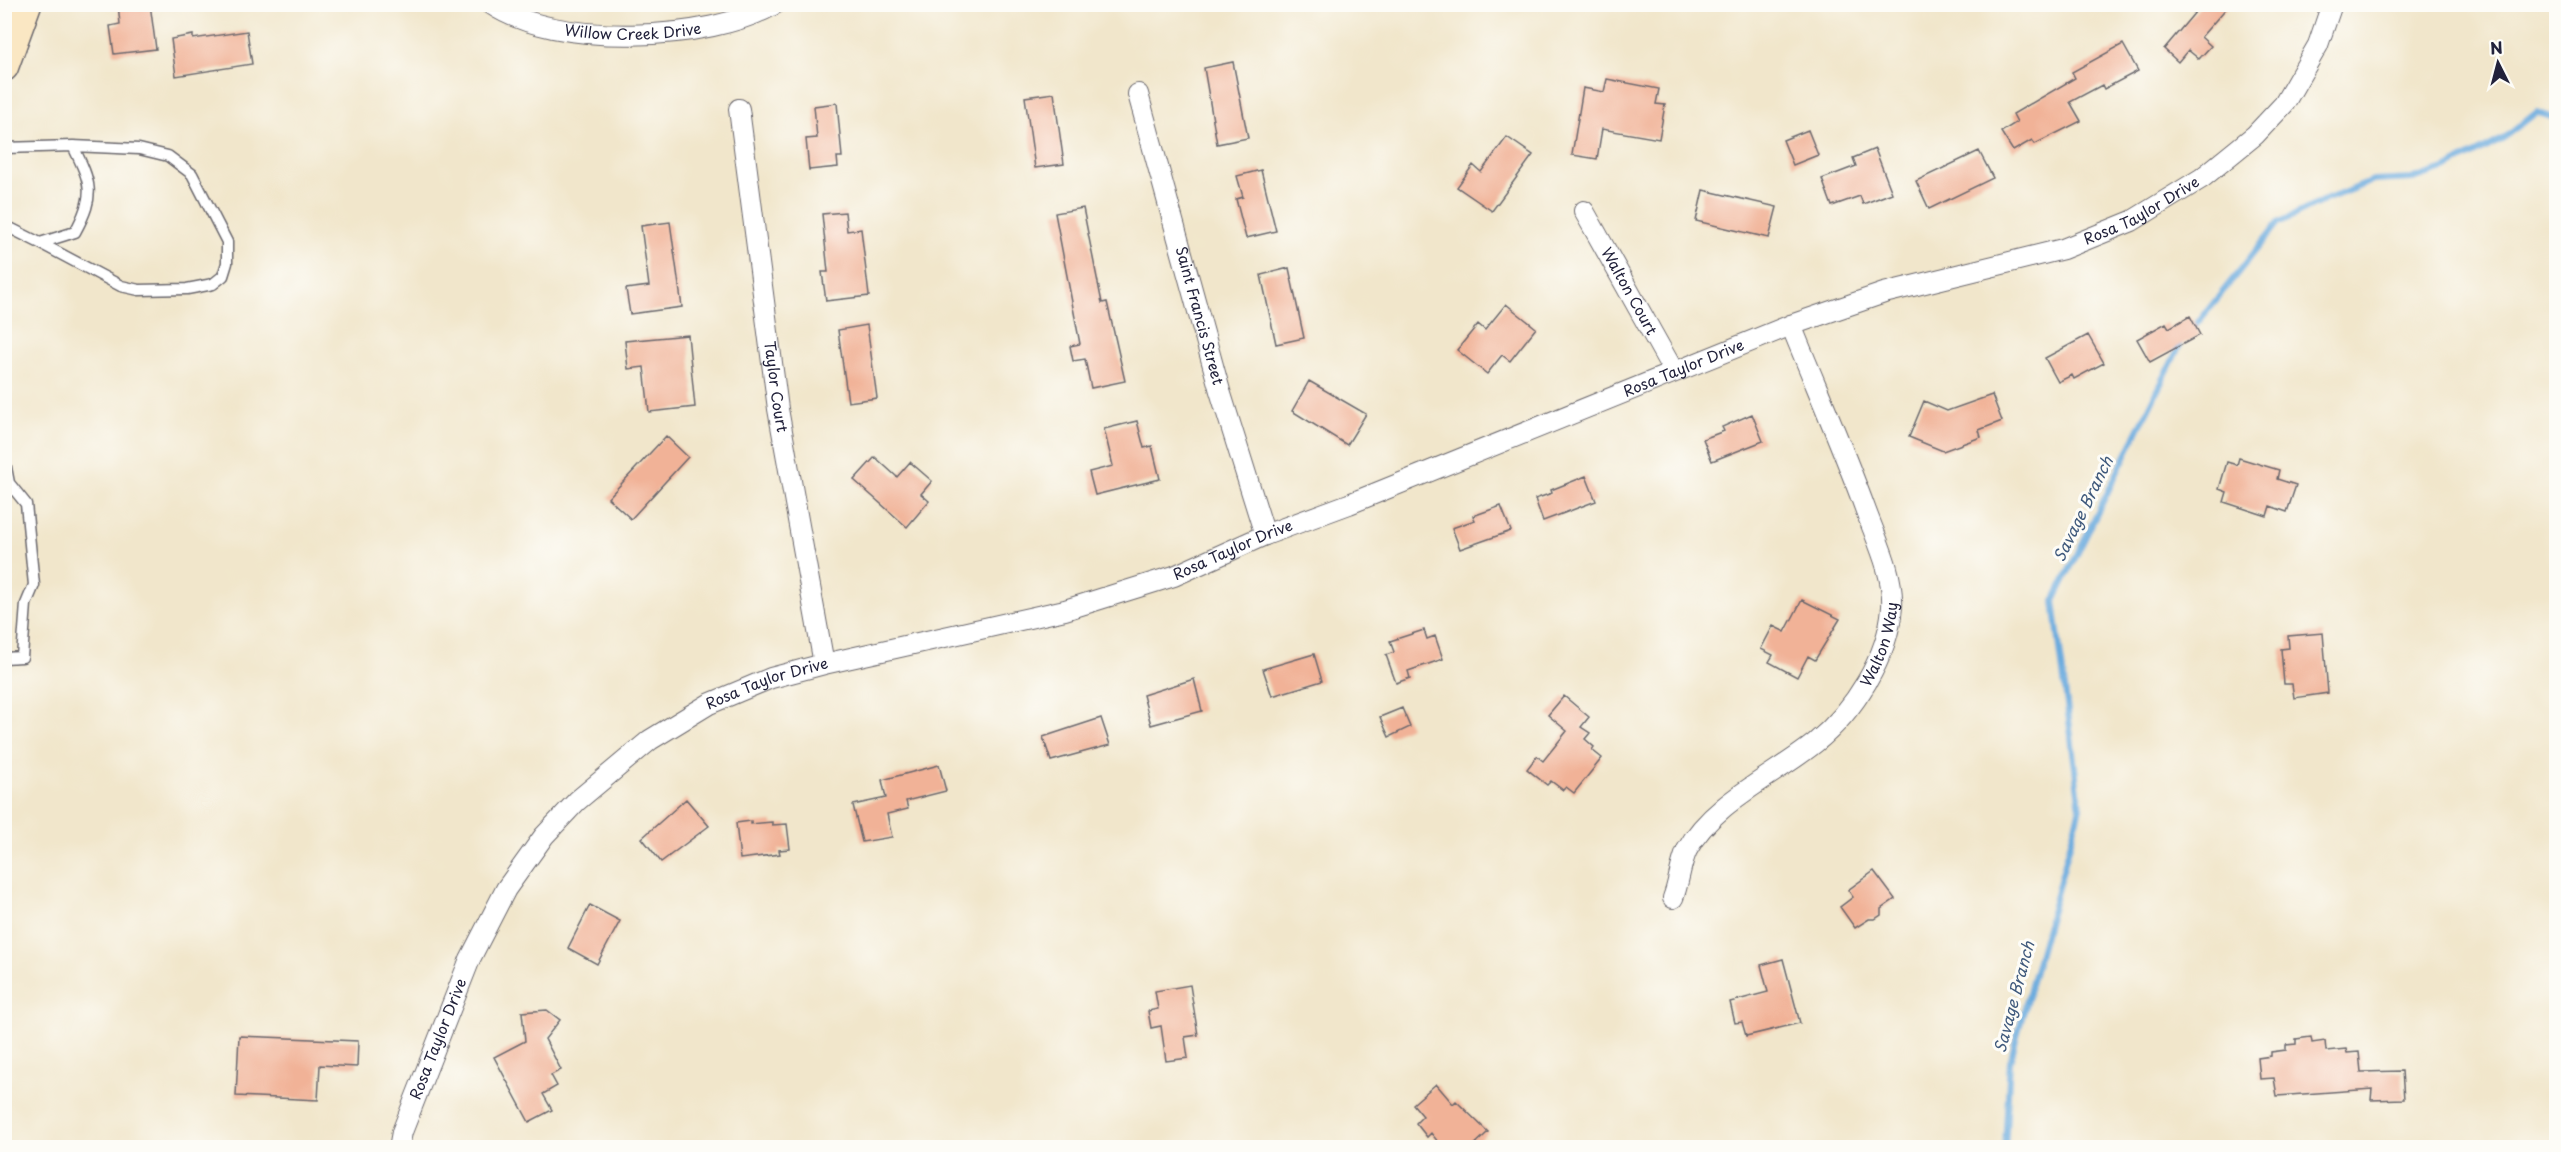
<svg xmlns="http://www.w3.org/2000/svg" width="2561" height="1152" font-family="'Playpen Sans',sans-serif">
<rect width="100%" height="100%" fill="#fdfcf7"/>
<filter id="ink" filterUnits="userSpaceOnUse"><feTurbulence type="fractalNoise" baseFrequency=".0167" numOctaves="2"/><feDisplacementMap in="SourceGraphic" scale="12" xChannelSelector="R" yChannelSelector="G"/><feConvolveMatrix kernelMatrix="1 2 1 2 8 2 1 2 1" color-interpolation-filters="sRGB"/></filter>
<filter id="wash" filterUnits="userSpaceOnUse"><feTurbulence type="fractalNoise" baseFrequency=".008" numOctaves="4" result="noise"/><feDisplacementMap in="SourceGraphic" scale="24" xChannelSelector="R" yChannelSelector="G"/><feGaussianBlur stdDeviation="1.35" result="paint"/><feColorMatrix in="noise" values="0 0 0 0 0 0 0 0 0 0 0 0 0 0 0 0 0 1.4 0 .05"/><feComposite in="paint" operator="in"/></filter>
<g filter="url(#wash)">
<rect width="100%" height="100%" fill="#f1e6cb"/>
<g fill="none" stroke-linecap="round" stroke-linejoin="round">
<!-- stream -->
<path stroke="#6babde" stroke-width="6" d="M 2191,331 L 2278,223 L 2325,200 L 2373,181 L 2413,179 L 2447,168 L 2503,139 L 2537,112 L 2556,119
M 2005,1148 L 2010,1061 L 2080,808 L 2054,601 L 2182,341"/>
</g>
<g id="blocks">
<!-- building -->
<path fill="#f1b297" d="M 118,4 L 150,4 L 156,49 L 114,54 L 110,26 L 120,24 Z
M 2202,4 L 2230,4 L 2201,37 L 2211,46 L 2199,59 L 2188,50 L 2178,62 L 2164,49 Z
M 247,31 L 252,64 L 176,76 L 171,39 L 193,35 L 193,39 Z
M 2123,44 L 2138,71 L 2104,89 L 2102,85 L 2070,102 L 2081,121 L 2035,144 L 2032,140 L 2013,151 L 2001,132 L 2017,122 L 2013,114 L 2075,78 L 2072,72 Z
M 1233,62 L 1248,138 L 1217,144 L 1204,68 Z
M 1607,79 L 1659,89 L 1656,104 L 1665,105 L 1659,139 L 1602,129 L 1597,159 L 1572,155 L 1583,88 L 1604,92 Z
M 1054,93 L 1064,164 L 1035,168 L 1025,97 Z
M 837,103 L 842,157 L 837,157 L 838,167 L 809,170 L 806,139 L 817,138 L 814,106 Z
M 1808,130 L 1818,155 L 1793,165 L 1783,140 Z
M 1507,137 L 1533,155 L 1492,211 L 1457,187 L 1473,165 L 1481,172 Z
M 1875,149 L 1892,193 L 1863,204 L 1860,196 L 1832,206 L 1822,179 L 1856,166 L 1853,158 Z
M 1979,151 L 1993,178 L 1929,209 L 1916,181 Z
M 1261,170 L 1276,231 L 1246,238 L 1236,199 L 1243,197 L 1237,176 Z
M 1703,190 L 1777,207 L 1769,238 L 1696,221 Z
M 1083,208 L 1102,303 L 1107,302 L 1125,381 L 1091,388 L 1085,359 L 1073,361 L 1070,346 L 1080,344 L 1055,213 Z
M 845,212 L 847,231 L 861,229 L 869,296 L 826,301 L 822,272 L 828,272 L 822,214 Z
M 670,222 L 682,307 L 630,314 L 626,289 L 649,286 L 641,226 Z
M 1289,268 L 1304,338 L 1276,344 L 1261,275 Z
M 1506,304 L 1536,328 L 1510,361 L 1502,355 L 1487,374 L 1457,350 L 1478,324 L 1485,330 Z
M 2190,316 L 2200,335 L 2150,362 L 2137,339 L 2166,323 L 2169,328 Z
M 867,325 L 877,398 L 848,402 L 838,330 Z
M 688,335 L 695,407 L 649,412 L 644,367 L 628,369 L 625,341 Z
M 2088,335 L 2104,363 L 2074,379 L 2072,375 L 2058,382 L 2045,358 Z
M 1309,381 L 1366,414 L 1347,445 L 1292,411 Z
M 1992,395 L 2002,421 L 1979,430 L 1981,437 L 1943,451 L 1909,437 L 1924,401 L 1947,411 Z
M 1752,414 L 1763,441 L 1712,461 L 1703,439 L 1724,431 L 1722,427 Z
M 1137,421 L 1144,448 L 1152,446 L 1160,479 L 1095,495 L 1089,472 L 1113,466 L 1104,429 Z
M 666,436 L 688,457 L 631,519 L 608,498 Z
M 875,457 L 897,477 L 910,462 L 932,481 L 921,494 L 929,501 L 907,527 L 854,480 Z
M 2239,458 L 2279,470 L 2277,479 L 2296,485 L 2287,512 L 2270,506 L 2267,516 L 2224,502 L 2227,492 L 2219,489 L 2227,462 L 2237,465 Z
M 1586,476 L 1596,501 L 1543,521 L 1535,499 L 1552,493 L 1551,490 Z
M 1501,506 L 1511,531 L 1460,549 L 1452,528 L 1475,520 L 1473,516 Z
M 1802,600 L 1840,619 L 1815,660 L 1808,656 L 1797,677 L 1769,662 L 1773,655 L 1761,649 L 1773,626 L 1785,632 Z
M 1424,630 L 1427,639 L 1435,636 L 1443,659 L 1408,671 L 1410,678 L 1396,683 L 1386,655 L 1394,652 L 1390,641 Z
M 2323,633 L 2328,693 L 2294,698 L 2292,684 L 2284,684 L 2281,649 L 2289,648 L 2288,636 Z
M 1314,654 L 1322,681 L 1272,696 L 1263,669 Z
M 1194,679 L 1202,711 L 1151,725 L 1143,695 Z
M 1564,696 L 1589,717 L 1581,727 L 1590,733 L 1585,739 L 1594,747 L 1592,750 L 1602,758 L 1574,793 L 1566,787 L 1563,790 L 1551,781 L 1547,785 L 1527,769 L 1537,756 L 1543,761 L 1567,731 L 1548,715 Z
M 1402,708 L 1410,727 L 1389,737 L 1380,717 Z
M 1101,718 L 1110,745 L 1051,761 L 1043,737 Z
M 939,765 L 946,791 L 906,801 L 908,809 L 887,814 L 892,837 L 862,842 L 853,805 L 886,798 L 882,780 Z
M 686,799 L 709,826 L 661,862 L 642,838 Z
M 751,821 L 751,824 L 772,822 L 772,825 L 787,824 L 790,849 L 779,850 L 780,854 L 740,859 L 736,823 Z
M 1874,871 L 1895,899 L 1881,909 L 1881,915 L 1875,919 L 1869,919 L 1855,928 L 1840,907 L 1853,897 L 1848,890 Z
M 590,905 L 620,921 L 597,964 L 568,948 Z
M 1783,959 L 1800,1023 L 1746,1036 L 1742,1022 L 1735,1023 L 1730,1002 L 1768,992 L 1761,965 Z
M 1190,985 L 1198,1035 L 1185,1037 L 1188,1058 L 1166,1061 L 1161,1026 L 1151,1028 L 1148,1011 L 1158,1009 L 1155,991 Z
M 547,1010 L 560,1020 L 545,1039 L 561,1070 L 551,1075 L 557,1086 L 543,1094 L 552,1110 L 529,1122 L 494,1057 L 525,1041 L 522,1012 Z
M 239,1036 L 358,1041 L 357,1067 L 320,1065 L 318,1100 L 236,1096 Z
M 2311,1037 L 2312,1043 L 2325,1041 L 2326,1051 L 2346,1049 L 2347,1053 L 2359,1052 L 2361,1072 L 2402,1071 L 2404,1099 L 2371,1100 L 2372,1089 L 2277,1096 L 2274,1078 L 2260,1079 L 2258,1058 L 2271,1056 L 2271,1052 L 2286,1050 L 2286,1045 L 2296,1044 L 2296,1039 Z
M 1436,1084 L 1453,1104 L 1456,1101 L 1488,1132 L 1471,1148 L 1443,1148 L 1431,1133 L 1427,1137 L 1416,1123 L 1423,1116 L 1413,1104 Z"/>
</g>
</g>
<g filter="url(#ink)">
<use href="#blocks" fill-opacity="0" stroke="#6a676d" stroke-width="1.5"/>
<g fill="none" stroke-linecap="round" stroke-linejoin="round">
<defs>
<path id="lane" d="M 4,148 L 73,146 C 91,183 96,194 75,232 L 40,243 L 4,225
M 40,243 L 121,286 L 139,290 L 187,289 L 213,284 L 223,276 L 227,263 L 227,242 L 192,174 L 168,156 L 139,149 L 73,146
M 4,457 L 9,483 L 26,504 L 34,585 L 26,604 L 22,657 L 4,658"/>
<g id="street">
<path id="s1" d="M 491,4 C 554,48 710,42 775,4"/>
<path id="s2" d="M 1138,94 L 1220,391 L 1265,535"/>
<path id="s3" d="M 739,109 L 778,409 L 824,664"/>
<path id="s4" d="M 1584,211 L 1674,372"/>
<path id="s5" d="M 1673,898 C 1679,883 1680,865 1687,850 C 1712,803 1774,776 1815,743 C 1854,711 1888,658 1892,607 C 1894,575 1877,541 1866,511 C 1843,448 1816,387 1791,325"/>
<path id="s6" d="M 399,1148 L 402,1132 L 470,959 L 506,889 L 544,836 L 577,801 L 650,740 L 709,704 L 771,678 L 824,664 L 1065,610 L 1174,576 L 1265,535 L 1349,504 L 1791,325 L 1884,293 L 2063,249 L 2132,221 L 2202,178 L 2255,135 L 2284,104 L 2318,45 L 2332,4"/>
</g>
<path id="secondary" d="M 4,67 L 27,4"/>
</defs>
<!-- lane casing -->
<use href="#lane" stroke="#6a676d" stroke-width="13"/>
<!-- street casing -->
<use href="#street" stroke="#6a676d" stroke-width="22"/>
<!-- secondary casing -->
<use href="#secondary" stroke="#6a676d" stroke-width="31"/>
<!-- lane -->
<use href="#lane" stroke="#fff" stroke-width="10"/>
<!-- street -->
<use href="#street" stroke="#fff" stroke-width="20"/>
<!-- secondary -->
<use href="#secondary" stroke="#fae7c3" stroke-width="28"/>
</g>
</g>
<g text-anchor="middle" stroke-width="6" stroke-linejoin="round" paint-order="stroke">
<!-- street labels -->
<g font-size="15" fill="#22223b" stroke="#fdfcf7">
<text dy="5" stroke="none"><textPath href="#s1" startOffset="147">Willow Creek Drive</textPath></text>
<text dy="5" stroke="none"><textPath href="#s6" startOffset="2078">Rosa Taylor Drive</textPath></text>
<text dy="5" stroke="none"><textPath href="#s4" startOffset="92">Walton Court</textPath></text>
<text dy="5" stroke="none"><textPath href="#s2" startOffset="230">Saint Francis Street</textPath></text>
<text dy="5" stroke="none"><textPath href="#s6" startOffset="1592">Rosa Taylor Drive</textPath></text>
<text dy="5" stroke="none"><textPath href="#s3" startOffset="280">Taylor Court</textPath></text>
<text dy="5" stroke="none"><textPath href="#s6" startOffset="1106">Rosa Taylor Drive</textPath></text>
<text dy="5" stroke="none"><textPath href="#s5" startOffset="339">Walton Way</textPath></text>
<text dy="5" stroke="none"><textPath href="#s6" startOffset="620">Rosa Taylor Drive</textPath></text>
<text dy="5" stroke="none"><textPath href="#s6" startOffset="116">Rosa Taylor Drive</textPath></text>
</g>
<!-- water labels -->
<g font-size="16" font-style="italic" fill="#3f597c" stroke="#fdfcf7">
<text transform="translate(2083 509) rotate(-64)" y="6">Savage Branch</text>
<text transform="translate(2014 997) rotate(-75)" y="6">Savage Branch</text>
</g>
</g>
<!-- margin -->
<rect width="2561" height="1152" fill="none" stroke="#fdfcf7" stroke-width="24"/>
<!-- north arrow -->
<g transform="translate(2498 63) rotate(354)" stroke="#fdfcf7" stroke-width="4.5" paint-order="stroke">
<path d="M0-4.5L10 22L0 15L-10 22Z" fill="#22223b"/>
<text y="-9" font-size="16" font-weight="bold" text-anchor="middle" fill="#22223b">N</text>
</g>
</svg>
